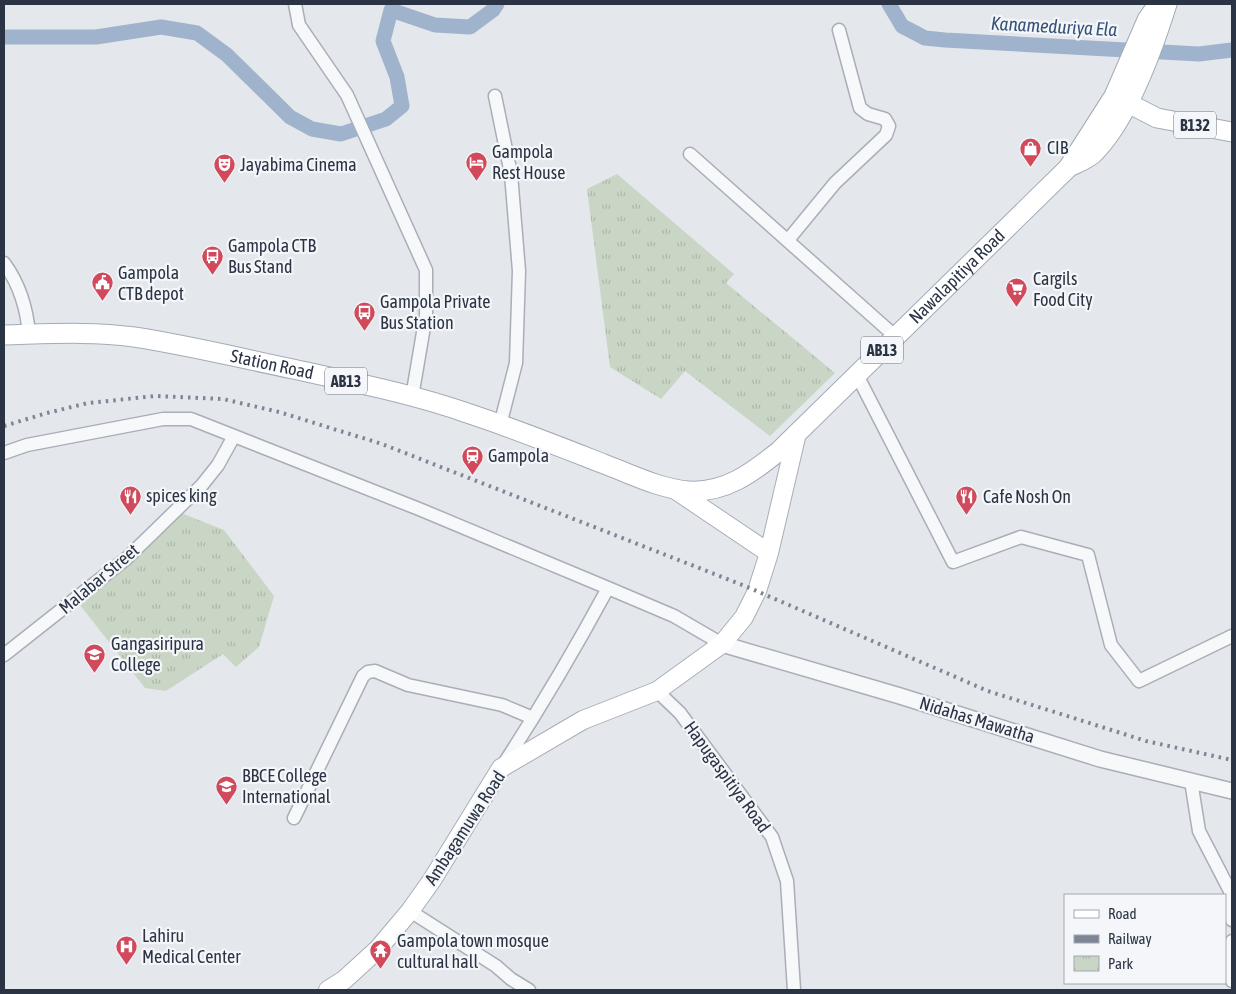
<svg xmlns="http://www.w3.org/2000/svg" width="1236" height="994" font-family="'Asap Condensed',sans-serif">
<defs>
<pattern id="park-tufts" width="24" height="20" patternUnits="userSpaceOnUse" patternTransform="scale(1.25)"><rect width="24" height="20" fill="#c9d6c5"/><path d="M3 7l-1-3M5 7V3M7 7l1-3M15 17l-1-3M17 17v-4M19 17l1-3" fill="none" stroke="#adb8ab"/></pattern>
</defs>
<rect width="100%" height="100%" fill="#e4e7ec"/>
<!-- park -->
<path fill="url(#park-tufts)" d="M 617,174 L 734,274 L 726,283 L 835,373 L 770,436 L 685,371 L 661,399 L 610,367 L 587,189 Z
M 181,513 L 224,530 L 274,596 L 259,647 L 236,667 L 223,654 L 166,691 L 145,688 L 80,605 Z"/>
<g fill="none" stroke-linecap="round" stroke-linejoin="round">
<!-- canal -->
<path stroke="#9fb4cc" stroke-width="15" d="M 889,4 L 902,26 L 925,38 L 945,40 L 1199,54 L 1232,50
M 4,37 L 96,37 L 161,27 L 197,33 L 227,55 L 290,117 L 312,129 L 341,134 L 386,119 L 402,106 L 397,77 L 383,41 L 391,10 L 435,25 L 470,27 L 493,10 L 497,4"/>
<defs>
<path id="minor" d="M 295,4 L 299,25 L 347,95 L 426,270 L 426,315 L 412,397
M 495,96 L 511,174 L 519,271 L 516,363 L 500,425
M 690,154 L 896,337
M 788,240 L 835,183 L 886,135 L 889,126 L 885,119 L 868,114 L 860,108 L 839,30
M 4,263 C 20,285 27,308 29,335
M 857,375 L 953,562 L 1021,537 L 1088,555 L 1111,645 L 1139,681 L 1232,636
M 4,453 L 27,445 L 163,419 L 191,419 L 419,509 L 608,588
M 4,655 L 127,558 L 202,485 L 218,465 L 234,436
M 657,691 L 680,713 L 772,837 L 787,881 L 794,990
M 503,765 C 541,707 575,649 608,588 L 674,616 L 722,644
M 1191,781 L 1199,831 L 1230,891 L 1232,920
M 294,818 L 363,676 L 368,672 L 375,671 L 408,685 L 502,705 L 533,718
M 410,911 L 496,966 L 511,979 L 529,990
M 1232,941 L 1232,981"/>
<path id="tertiary" d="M 722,644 L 900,696 L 1100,759 L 1232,791"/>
<path id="secondary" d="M 674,489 L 769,553
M 328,990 L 344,980 L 378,949 L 410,911 L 432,880 L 501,768 L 583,720 L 657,691 L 722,644 L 744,617 L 757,591 L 769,553 L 797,433"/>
<g id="primary">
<path d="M 1118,98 L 1157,118 L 1232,132"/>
<path d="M 1069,167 C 1077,163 1089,159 1095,152 C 1129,117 1153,49 1167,4"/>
<path id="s1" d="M 4,335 C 46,334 91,331 134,337 C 187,345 240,358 293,369 C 351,382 410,393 467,413 C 513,428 558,446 604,464 C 631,474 660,489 689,491 C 725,493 752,473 779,451 L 1068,168 L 1114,96 L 1147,20 L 1158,4"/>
</g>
</defs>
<!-- minor casing -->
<use href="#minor" stroke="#a9aeb7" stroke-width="15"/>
<!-- tertiary casing -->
<use href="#tertiary" stroke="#a9aeb7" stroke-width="18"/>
<!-- secondary casing -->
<use href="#secondary" stroke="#a9aeb7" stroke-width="20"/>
<!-- primary casing -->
<use href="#primary" stroke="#a3abb8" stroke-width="21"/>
<!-- minor -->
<use href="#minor" stroke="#f7f8fa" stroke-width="12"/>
<!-- tertiary -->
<use href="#tertiary" stroke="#f7f8fa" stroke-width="15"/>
<!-- secondary -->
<use href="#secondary" stroke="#fff" stroke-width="18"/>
<!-- primary -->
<use href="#primary" stroke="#fff" stroke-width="19"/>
<!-- rail -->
<path stroke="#7d8696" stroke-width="4" stroke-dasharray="2.5 5" stroke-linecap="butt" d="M 4,426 L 47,413 L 88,403 L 156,396 L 223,399 L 279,412 L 382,444 L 745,586 L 988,691 L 1146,741 L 1232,760"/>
</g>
<!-- icons -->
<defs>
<symbol id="shop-pin" viewBox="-11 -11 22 30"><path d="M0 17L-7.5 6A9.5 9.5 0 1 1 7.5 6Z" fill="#d1495b" stroke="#f4f6f9"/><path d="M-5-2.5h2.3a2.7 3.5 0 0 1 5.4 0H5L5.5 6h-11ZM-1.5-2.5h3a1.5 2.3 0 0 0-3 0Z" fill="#fff"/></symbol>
<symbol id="hotel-pin" viewBox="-11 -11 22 30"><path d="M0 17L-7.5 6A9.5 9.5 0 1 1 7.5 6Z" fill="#d1495b" stroke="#f4f6f9"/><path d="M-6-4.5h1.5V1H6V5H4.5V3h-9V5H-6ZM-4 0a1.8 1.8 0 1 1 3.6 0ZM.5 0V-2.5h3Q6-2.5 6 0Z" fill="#fff"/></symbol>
<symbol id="theatre-pin" viewBox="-11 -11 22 30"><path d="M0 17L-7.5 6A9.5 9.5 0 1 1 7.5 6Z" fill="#d1495b" stroke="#f4f6f9"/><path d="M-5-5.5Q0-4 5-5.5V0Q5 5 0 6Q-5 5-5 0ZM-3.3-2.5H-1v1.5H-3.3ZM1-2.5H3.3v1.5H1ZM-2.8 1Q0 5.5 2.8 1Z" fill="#fff"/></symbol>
<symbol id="bus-pin" viewBox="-11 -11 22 30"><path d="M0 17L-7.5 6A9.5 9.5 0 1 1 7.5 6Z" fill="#d1495b" stroke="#f4f6f9"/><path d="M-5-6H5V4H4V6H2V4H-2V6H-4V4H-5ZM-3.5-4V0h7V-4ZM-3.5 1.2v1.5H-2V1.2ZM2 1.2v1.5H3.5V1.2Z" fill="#fff"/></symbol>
<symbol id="civic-pin" viewBox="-11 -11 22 30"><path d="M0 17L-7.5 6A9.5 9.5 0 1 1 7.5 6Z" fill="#d1495b" stroke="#f4f6f9"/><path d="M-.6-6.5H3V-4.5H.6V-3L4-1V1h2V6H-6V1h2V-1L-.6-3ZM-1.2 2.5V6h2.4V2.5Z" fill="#fff"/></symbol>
<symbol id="supermarket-pin" viewBox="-11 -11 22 30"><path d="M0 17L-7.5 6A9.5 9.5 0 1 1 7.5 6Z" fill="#d1495b" stroke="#f4f6f9"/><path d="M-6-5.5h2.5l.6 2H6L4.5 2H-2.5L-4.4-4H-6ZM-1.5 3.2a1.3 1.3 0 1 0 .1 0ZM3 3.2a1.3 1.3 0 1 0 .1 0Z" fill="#fff"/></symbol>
<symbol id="station-pin" viewBox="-11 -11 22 30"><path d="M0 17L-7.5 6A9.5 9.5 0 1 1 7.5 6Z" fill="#d1495b" stroke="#f4f6f9"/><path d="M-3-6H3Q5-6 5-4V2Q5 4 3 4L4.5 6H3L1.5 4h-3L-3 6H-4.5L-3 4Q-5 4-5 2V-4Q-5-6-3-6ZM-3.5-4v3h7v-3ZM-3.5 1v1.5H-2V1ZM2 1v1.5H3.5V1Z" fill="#fff"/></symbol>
<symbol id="restaurant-pin" viewBox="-11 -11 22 30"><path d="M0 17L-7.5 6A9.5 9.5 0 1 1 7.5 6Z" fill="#d1495b" stroke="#f4f6f9"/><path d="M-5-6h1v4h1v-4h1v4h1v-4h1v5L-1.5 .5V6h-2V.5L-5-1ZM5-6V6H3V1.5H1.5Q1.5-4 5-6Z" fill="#fff"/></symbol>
<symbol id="school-pin" viewBox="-11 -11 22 30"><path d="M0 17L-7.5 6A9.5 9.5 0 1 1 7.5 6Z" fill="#d1495b" stroke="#f4f6f9"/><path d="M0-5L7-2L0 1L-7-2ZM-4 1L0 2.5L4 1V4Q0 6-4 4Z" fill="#fff"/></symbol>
<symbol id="university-pin" viewBox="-11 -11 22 30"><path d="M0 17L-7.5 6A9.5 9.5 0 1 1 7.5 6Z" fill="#d1495b" stroke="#f4f6f9"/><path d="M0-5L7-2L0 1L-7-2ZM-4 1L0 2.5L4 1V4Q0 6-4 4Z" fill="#fff"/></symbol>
<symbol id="hospital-pin" viewBox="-11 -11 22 30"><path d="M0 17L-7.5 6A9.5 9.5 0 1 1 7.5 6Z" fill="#d1495b" stroke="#f4f6f9"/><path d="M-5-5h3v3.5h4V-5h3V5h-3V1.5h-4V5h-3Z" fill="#fff"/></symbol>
<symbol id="temple-pin" viewBox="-11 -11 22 30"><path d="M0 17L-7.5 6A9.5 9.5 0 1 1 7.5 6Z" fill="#d1495b" stroke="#f4f6f9"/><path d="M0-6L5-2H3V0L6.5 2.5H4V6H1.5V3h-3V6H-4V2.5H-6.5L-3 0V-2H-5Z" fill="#fff"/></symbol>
</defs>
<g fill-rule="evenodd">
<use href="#shop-pin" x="1018" y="136" width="25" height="34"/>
<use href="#hotel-pin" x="464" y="150" width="25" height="34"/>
<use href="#theatre-pin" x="212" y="152" width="25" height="34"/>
<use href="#bus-pin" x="200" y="244" width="25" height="34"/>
<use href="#civic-pin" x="90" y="270" width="25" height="34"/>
<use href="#supermarket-pin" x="1004" y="276" width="25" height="34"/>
<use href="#bus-pin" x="352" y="300" width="25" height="34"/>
<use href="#station-pin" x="460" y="444" width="25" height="34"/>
<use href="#restaurant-pin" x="118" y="484" width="25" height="34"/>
<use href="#restaurant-pin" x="954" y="484" width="25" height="34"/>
<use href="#school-pin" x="82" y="642" width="25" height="34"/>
<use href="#university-pin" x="214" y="774" width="25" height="34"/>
<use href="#hospital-pin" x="114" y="934" width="25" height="34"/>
<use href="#temple-pin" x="368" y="938" width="25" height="34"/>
</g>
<g text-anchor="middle" stroke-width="4.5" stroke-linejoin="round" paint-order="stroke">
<!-- shield labels -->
<g fill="#f4f6f9" stroke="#676e7b" stroke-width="1">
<rect x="1174" y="111.5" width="42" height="27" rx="4"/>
<rect x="861" y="336.5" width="42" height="27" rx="4"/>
<rect x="325" y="367.5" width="42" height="27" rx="4"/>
</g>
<g font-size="16" font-weight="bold" fill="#2b3445">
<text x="1195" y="131">B132</text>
<text x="882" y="356">AB13</text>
<text x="346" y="387">AB13</text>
</g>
<!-- poi labels -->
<g font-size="18" fill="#2b3445" stroke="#f4f6f9" text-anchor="start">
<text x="1047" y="154">CIB</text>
<text x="492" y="158">Gampola<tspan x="492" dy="21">Rest House</tspan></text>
<text x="240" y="171">Jayabima Cinema</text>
<text x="228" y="252">Gampola CTB<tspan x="228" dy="21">Bus Stand</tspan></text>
<text x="118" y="279">Gampola<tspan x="118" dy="21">CTB depot</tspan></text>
<text x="1033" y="285">Cargils<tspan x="1033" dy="21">Food City</tspan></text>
<text x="380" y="308">Gampola Private<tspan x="380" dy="21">Bus Station</tspan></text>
<text x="488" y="462">Gampola</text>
<text x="146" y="502">spices king</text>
<text x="983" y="503">Cafe Nosh On</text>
<text x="111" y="650">Gangasiripura<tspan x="111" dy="21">College</tspan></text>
<text x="242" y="782">BBCE College<tspan x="242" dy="21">International</tspan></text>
<text x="142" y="942">Lahiru<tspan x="142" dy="21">Medical Center</tspan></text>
<text x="397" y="947">Gampola town mosque<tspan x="397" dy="21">cultural hall</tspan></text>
</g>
<!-- street labels -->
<g font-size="18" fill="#2b3445" stroke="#f4f6f9">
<text dy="6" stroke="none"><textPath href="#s1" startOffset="1058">Nawalapitiya Road</textPath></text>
<text dy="6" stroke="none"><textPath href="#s1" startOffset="271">Station Road</textPath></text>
<text transform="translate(99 579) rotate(-40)" y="6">Malabar Street</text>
<text transform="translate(977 720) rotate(17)" y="6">Nidahas Mawatha</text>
<text transform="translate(727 777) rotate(54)" y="6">Hapugaspitiya Road</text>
<text transform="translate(465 828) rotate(-57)" y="6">Ambagamuwa Road</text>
</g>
<!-- water labels -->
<g font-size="19" font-style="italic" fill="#34527a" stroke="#f4f6f9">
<text transform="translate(1054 26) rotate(3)" y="7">Kanameduriya Ela</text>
</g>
</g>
<!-- border -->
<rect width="1236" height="994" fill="none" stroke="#2b3445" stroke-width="10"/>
<!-- legend -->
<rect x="1064" y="894" width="162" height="90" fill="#f4f6f9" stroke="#a4a8b1"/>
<rect x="1074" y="910" width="25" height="8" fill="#ffffff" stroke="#a4a8b1"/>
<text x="1108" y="919" font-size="15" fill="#2b3445">Road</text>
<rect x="1074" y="935" width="25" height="8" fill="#7d8696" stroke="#a4a8b1"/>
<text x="1108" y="944" font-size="15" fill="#2b3445">Railway</text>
<rect x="1074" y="956" width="25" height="15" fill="url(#park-tufts)" stroke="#a4a8b1"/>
<text x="1108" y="969" font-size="15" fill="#2b3445">Park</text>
</svg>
